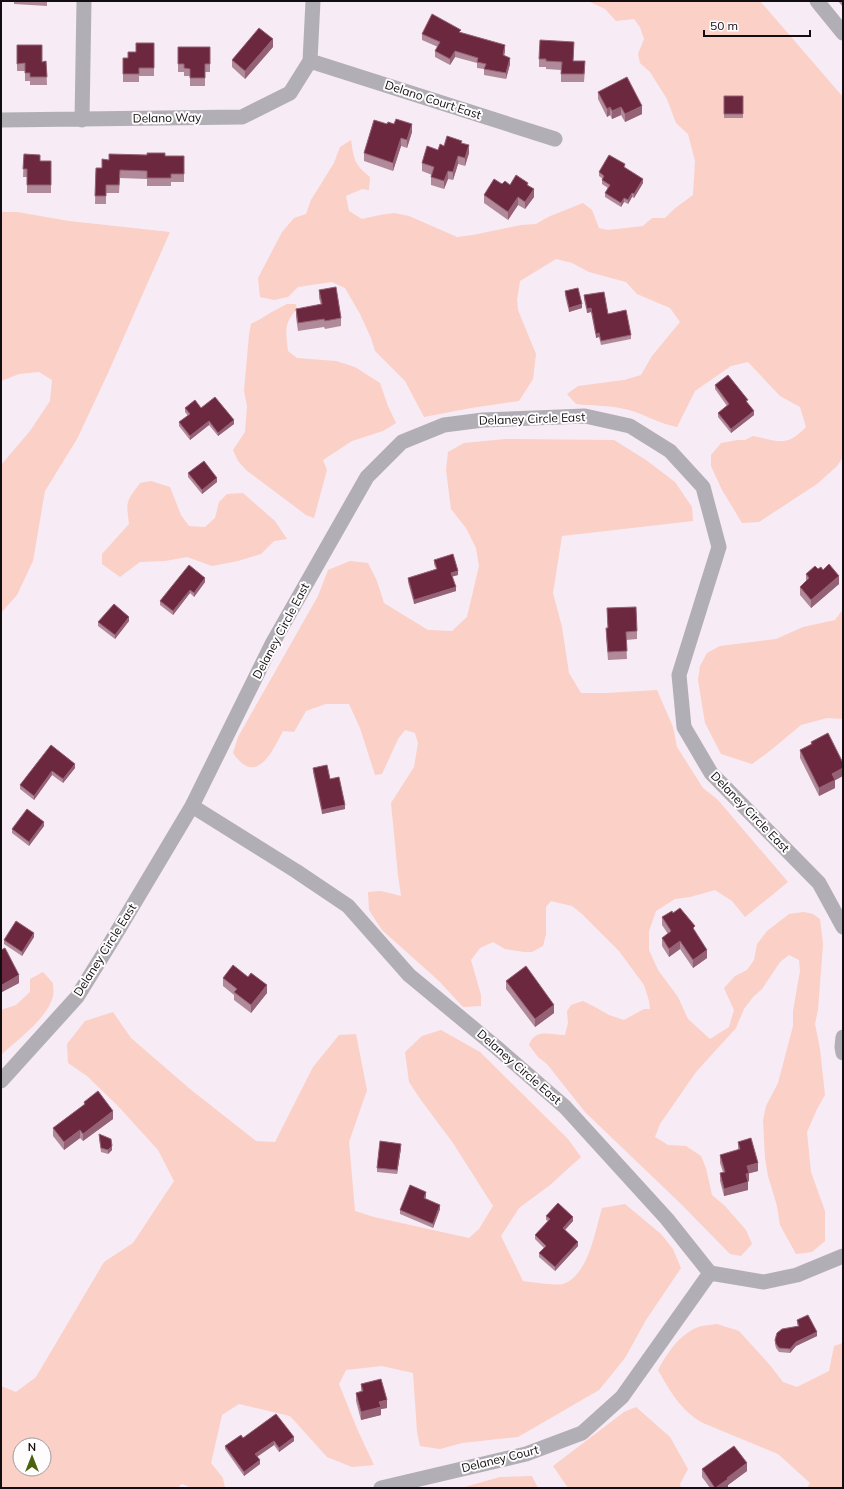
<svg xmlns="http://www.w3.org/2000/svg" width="844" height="1489" font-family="Mulish,sans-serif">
<rect width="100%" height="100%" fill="#f7ebf5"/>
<!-- green -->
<path fill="#fbd0c6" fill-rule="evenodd" d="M 588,1 L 760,1 L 843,97 L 843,457 L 837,466 L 817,484 L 759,522 L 742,523 L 722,490 L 711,466 L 711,455 L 721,443 L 738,440 L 745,440 L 753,436 C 778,441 786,448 806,427 L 800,407 L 780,396 L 748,362 L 731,366 L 695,391 L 677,427 C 660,424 646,415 629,410 C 612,405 594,406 576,404 L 567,394 L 578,386 L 624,380 L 641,375 L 652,356 L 680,322 L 670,308 L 637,294 L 626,282 L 589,272 L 572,263 L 556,259 L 520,281 L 517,300 L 518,310 L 536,354 L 533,379 L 519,401 L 471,408 L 424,417 L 405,381 L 375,351 L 371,338 L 360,314 L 345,288 L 332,282 L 298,287 L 288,297 L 274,300 L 260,297 L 258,278 L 282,232 L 294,218 L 306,214 L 311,200 L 334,163 L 340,147 L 351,140 C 354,160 354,164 370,177 L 369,190 L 362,189 L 346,196 L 349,211 L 362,219 L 380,215 L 394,213 L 409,216 L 457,237 L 473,235 L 521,225 L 536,224 L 548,217 L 583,203 L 592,210 L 599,228 L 608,230 L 643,226 L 652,218 L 665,218 L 674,209 L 693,195 L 695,161 L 688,134 L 676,123 L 667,99 L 650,72 L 640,63 L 638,54 L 644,39 L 640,27 L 634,19 L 616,21 L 605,9 Z
M 1,212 L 17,212 L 69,221 L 170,232 L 108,373 L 77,439 L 45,491 L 33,561 L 17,595 L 1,613 L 1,465 L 30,431 L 50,401 L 52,380 L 39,372 L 19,374 L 1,381 Z
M 287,304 L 296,304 L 297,309 C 283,324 286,332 288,351 L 297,358 L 336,361 L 355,367 L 380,383 L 388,406 L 396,423 L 383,431 L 352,441 L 323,460 L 327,470 L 314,518 L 306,515 L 246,470 L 238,461 L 233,450 L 245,432 L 247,406 L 244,391 L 249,335 L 251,324 C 263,318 274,310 287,304 Z
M 506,439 L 614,440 L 646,460 L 675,482 L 692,507 L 693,521 L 562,536 L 553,593 L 562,627 L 569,673 L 581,693 L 607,693 L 657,690 L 673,727 L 677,747 L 703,788 L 718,800 L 788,882 L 745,917 L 732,901 L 715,890 L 690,897 L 675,899 L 656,911 L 649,931 L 649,950 L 658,970 L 678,997 L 688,1019 L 710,1039 L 729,1027 L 734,1010 L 724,988 L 735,976 L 747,970 L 754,960 L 757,944 L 767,931 L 789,914 L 804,912 L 813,914 L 820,919 L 823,944 L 818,1010 L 815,1024 L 820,1049 L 825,1095 L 817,1109 L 807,1132 L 811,1172 L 825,1211 L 825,1241 L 812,1252 L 796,1254 L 780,1225 L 777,1206 L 768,1176 L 765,1158 L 763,1120 L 766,1106 L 778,1083 L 793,1026 L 793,1011 L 800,971 L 799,960 L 789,955 L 780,962 L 762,989 L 753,997 L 744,1009 L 736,1028 L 696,1072 L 660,1124 L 655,1137 L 668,1145 L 686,1146 L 701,1156 L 706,1168 L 712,1195 L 725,1206 L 746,1230 L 752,1244 L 741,1256 L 730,1254 L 681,1204 L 585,1112 L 547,1064 L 538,1057 L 529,1045 C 535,1028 550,1035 565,1035 L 568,1023 L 567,1011 L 571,1005 L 583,1001 L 595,1007 L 609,1015 L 624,1020 L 644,1009 L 650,1009 L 649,1001 L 644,985 L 619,951 L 582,914 L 572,906 L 551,901 L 546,907 L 546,934 L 543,946 L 532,952 L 524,952 L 505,949 L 493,942 L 480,948 L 471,960 L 481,995 L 481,1006 L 463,1007 L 439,981 L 382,930 L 369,910 L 368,892 L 381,891 L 401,896 L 398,875 L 391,803 L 414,767 L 418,743 L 415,733 L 405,730 L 398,739 L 382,774 L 375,775 L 360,728 L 349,704 L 326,704 L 306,711 L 294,732 L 283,731 C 272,752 256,787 233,753 L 238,737 L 318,596 L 328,570 L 350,561 L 368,563 L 377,581 L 384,603 L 428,630 L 452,631 L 467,617 L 479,566 L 476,548 L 466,528 L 451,509 L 446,470 L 448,452 L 464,443 Z
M 151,481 L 170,487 L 181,515 L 189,526 L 205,527 L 215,518 L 219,502 L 227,494 L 243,493 L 275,521 L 287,539 L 274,541 L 261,554 L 238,561 L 212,566 L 187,557 L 165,561 L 140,562 L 120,577 L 102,564 L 102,554 L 129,524 C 126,500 126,502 140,483 Z
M 843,609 L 843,719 L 827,718 L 801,725 L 771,750 L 752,764 L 721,754 L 705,723 L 698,680 L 700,666 L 707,653 L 720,646 L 776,639 L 803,627 L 835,620 Z
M 43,972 L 53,983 C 53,988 54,992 53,996 C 48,1018 17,1040 1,1055 L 1,1010 L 16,1005 L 30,992 L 30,979 Z
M 113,1012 L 131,1038 L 190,1089 L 256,1141 L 275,1142 L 313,1067 L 339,1035 L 356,1034 L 367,1090 L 349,1142 L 355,1211 L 374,1217 L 469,1238 L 479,1229 L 493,1206 L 453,1143 L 421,1100 L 409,1082 L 405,1052 L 422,1036 L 441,1030 L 480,1052 L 568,1139 L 581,1157 L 550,1185 L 519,1208 L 501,1236 L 523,1281 C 530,1282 558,1286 563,1284 C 589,1275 595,1231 602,1208 L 625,1204 L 661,1234 L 673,1249 L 681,1268 L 646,1320 L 625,1358 L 599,1390 L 518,1437 L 462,1443 L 440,1449 L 420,1446 L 417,1432 L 413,1373 L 382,1366 L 346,1370 L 339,1384 L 358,1431 L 374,1465 L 352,1467 L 327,1457 L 290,1416 L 239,1404 L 222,1415 L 211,1463 L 223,1478 L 225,1488 L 192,1488 L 182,1484 L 177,1488 L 1,1488 L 1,1386 L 16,1392 L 36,1377 L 104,1262 L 133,1243 L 174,1181 L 158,1150 L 118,1106 L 87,1076 L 68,1063 L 67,1044 L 85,1021 ZM 20,1445 L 44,1445 L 44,1469 L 20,1469 Z
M 717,1324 L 739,1331 L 769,1364 L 783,1382 L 797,1387 L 829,1371 L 834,1346 L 843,1343 L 843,1488 L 807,1488 L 810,1483 L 778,1454 L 703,1423 C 681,1411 670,1391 658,1370 C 667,1354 678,1336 696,1328 C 702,1325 711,1325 717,1324 Z
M 636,1407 L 670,1437 L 688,1469 L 680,1484 L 681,1488 L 568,1488 L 553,1466 L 624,1412 Z
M 532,1476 L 538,1488 L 461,1488 L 500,1477 Z"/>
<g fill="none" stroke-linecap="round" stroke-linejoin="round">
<!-- street -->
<path stroke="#b1afb5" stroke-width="15" d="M 817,1 L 843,33
M 310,61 L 555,139
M 310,61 L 313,1
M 1,120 L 242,117 L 290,93 L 310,61
M 82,120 L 84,1
M 192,806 L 296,871 L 348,906 L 409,975 L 496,1047 L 565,1107 L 667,1219 L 710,1273 L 764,1282 L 797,1275 L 843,1256
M 843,1037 L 842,1047 L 843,1053
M 1,1081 L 77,997 L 111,942 L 192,806 L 272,644 L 367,477 L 402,442 L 444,425 L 483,420 L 585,416 L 630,426 L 670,451 L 703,487 L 719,547 L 679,675 L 684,727 L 711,773 L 819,883 L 843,927
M 381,1488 L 526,1454 L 582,1433 L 622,1397 L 710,1273"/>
</g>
<!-- wall -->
<path fill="#b18a9a" d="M 14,1 L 47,1 L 47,6 L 14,4 Z
M 838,1 L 843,1 L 843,7 Z
M 461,33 L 505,51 L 504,56 L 510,64 L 506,79 L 484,75 L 484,69 L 477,68 L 477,63 L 455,57 L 450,65 L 435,57 L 435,51 L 438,47 L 422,40 L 422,34 Z
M 154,43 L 154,76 L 139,76 L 139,82 L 123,82 L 123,58 L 128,58 L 136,52 Z
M 17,45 L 42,62 L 46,61 L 47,85 L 30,85 L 30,81 L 25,81 L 25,71 L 17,71 Z
M 178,47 L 210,47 L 210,72 L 205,72 L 205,86 L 190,86 L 190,76 L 184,76 L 184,72 L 178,72 Z
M 273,47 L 245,79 L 232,67 L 232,60 Z
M 574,50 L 573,61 L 585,69 L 584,82 L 561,82 L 561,70 L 546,69 L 546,67 L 539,67 L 539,59 Z
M 598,92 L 642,114 L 625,122 L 621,115 L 612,119 L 610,115 L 607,117 L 598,99 Z
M 724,96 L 743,96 L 743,118 L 724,118 Z
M 412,132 L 407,148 L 401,146 L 393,171 L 364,161 L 364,153 Z
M 462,143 L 469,153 L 465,166 L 458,164 L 453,180 L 448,179 L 444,189 L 431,185 L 431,177 L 432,175 L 422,171 L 422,163 L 438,150 L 444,146 Z
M 24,154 L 40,161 L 51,161 L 51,193 L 27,193 L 27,177 L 23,177 Z
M 165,156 L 184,156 L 184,182 L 171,182 L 171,186 L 147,186 L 147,179 L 120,178 L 119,193 L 106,193 L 106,204 L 95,204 L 96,168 L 102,168 L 109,160 Z
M 625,168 L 643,183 L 634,198 L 632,197 L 628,204 L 624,202 L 621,207 L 605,197 L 605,193 L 608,188 L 602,184 L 602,180 L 603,179 L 599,176 L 599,172 Z
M 502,184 L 528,185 L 534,197 L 525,209 L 518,205 L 508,220 L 484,203 L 484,195 Z
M 319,290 L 341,318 L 341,326 L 325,329 L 324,327 L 298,331 L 296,317 L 296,309 L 321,305 L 319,298 Z
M 565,291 L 582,308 L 569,312 L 565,295 Z
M 584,295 L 608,314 L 631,335 L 631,339 L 601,345 L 599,337 L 596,338 L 591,312 L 587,313 L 584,299 Z
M 715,385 L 754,415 L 731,433 L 718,417 L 718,413 L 727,406 L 715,389 Z
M 185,408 L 201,408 L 234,424 L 218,436 L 209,425 L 190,440 L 179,426 L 179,422 L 188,416 L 185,412 Z
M 188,473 L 217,482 L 202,494 L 188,477 Z
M 434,560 L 458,575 L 452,576 L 456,591 L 414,604 L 408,582 L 408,578 L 436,569 L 434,564 Z
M 818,569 L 823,570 L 839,584 L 811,608 L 800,595 L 800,587 L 806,582 L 806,574 Z
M 205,582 L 194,597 L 190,593 L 173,615 L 160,605 L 160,601 Z
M 607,608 L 637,631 L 637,639 L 626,640 L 627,659 L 608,660 L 606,636 L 606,628 L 608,628 Z
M 129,621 L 115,639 L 98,626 L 98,622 Z
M 811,742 L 835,780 L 835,788 L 819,796 L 800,758 L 800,750 L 811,744 Z
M 51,745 L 75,768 L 63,783 L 52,775 L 34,800 L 20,789 L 20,785 Z
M 313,768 L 330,779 L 345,809 L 322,814 L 313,772 Z
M 843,813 L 843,824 L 842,822 L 842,814 Z
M 44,826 L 29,846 L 12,833 L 12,829 Z
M 673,913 L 695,931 L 707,958 L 693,968 L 680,949 L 669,957 L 662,946 L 662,938 L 668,934 L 662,925 L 662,917 Z
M 34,937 L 22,956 L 4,944 L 4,940 Z
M 1,950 L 19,983 L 2,992 L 1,991 Z
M 223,978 L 267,993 L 251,1013 L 234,1000 L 234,995 L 223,986 Z
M 506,981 L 554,1013 L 535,1027 L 506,989 Z
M 84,1102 L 113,1119 L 83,1141 L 80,1138 L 64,1150 L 53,1136 L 53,1128 L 84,1105 Z
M 99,1134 L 112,1150 L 108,1154 L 101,1152 L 99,1138 Z
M 738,1142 L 758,1171 L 749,1173 L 749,1181 L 748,1181 L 748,1190 L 724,1196 L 720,1181 L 720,1173 L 723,1172 L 720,1163 L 720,1155 L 738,1150 Z
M 401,1148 L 397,1174 L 377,1172 L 377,1168 Z
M 426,1196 L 425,1199 L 440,1209 L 433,1228 L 400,1214 L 400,1210 Z
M 546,1216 L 573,1221 L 565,1230 L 578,1246 L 555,1271 L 539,1257 L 539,1253 L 544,1248 L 535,1239 L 535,1235 L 548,1221 L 546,1220 Z
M 797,1320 L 817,1336 L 796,1346 L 790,1353 L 779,1352 L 776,1348 L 775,1344 L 775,1340 L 798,1326 L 797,1324 Z
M 361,1384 L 387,1408 L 381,1409 L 381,1415 L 361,1420 L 356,1401 L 356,1393 L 361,1391 Z
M 243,1438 L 294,1441 L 279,1452 L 274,1445 L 257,1457 L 260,1464 L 244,1476 L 225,1449 L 225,1446 Z
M 702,1469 L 747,1471 L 728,1485 L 728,1487 L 726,1488 L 710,1488 L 702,1477 Z"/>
<!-- shaded-wall -->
<path fill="#956275" d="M 273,39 L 273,47 L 245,79 L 245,71 Z
M 505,45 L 505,51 L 503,61 L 503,55 Z
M 455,51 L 455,57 L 450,65 L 450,59 Z
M 510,58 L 510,64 L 506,79 L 506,73 Z
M 642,106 L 642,114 L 625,122 L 625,114 Z
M 610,107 L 610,115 L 607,117 L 607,109 Z
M 621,107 L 621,115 L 612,119 L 612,111 Z
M 412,124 L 412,132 L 407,148 L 407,140 Z
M 401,138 L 401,146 L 393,171 L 393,163 Z
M 469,145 L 469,153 L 465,166 L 465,158 Z
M 458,156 L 458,164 L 453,180 L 453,172 Z
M 448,171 L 448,179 L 444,189 L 444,181 Z
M 643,179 L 643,183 L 634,198 L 634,194 Z
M 534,189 L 534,197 L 525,209 L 525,202 Z
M 632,193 L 632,197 L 628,204 L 628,200 Z
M 518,197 L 518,205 L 508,220 L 508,212 Z
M 624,198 L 624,202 L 621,207 L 621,203 Z
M 582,304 L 582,308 L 569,312 L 569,308 Z
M 591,308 L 591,312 L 587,313 L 587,309 Z
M 599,333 L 599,337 L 596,338 L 596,334 Z
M 754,411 L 754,415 L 731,433 L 731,429 Z
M 234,420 L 234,424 L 218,436 L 218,433 Z
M 209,421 L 209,425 L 190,440 L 190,436 Z
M 217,478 L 217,482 L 202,494 L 202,490 Z
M 458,571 L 458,575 L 451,577 L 451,573 Z
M 839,576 L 839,584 L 811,608 L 811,600 Z
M 205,578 L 205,582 L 194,597 L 194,593 Z
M 456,587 L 456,591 L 414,604 L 414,600 Z
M 190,590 L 190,593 L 173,615 L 173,611 Z
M 129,617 L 129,621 L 115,639 L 115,635 Z
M 75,764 L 75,768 L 63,783 L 63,779 Z
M 843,768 L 843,776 L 832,782 L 832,774 Z
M 52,771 L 52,775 L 34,800 L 34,796 Z
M 835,780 L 835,788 L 819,796 L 819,788 Z
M 345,805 L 345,809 L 322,814 L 322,810 Z
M 44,822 L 44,826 L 29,846 L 29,842 Z
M 34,933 L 34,937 L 22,956 L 22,952 Z
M 680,941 L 680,949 L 669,957 L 669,949 Z
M 707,950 L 707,958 L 693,968 L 693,960 Z
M 19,975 L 19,983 L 2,992 L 2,985 Z
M 267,985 L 267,993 L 251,1013 L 251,1005 Z
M 554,1005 L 554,1013 L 535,1027 L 535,1019 Z
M 113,1111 L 113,1119 L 83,1141 L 83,1134 Z
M 80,1130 L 80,1138 L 64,1150 L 64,1142 Z
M 401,1144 L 401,1148 L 397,1174 L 397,1170 Z
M 112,1146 L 112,1150 L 108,1154 L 108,1150 Z
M 758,1163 L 758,1171 L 747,1174 L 747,1166 Z
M 749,1173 L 749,1181 L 746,1182 L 746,1174 Z
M 748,1182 L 748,1190 L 724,1196 L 724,1189 Z
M 426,1192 L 426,1196 L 424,1202 L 424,1198 Z
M 440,1205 L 440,1209 L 433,1228 L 433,1224 Z
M 573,1217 L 573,1221 L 563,1232 L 563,1228 Z
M 578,1242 L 578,1246 L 555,1271 L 555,1267 Z
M 817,1332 L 817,1336 L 796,1346 L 790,1353 L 790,1349 L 796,1342 Z
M 387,1400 L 387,1408 L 381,1409 L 381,1415 L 361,1420 L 361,1412 L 379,1402 Z
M 294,1437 L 294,1441 L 279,1452 L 279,1448 Z
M 274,1441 L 274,1445 L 255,1458 L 255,1454 Z
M 260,1460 L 260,1464 L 244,1476 L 244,1472 Z
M 747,1463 L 747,1471 L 728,1485 L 728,1487 L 726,1488 L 715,1488 L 727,1478 Z"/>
<!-- building -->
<path fill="#6b283e" stroke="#956275" d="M 432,14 L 461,30 L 459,32 L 505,45 L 503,55 L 510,58 L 506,73 L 484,69 L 486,64 L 477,62 L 478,58 L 455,51 L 450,59 L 435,51 L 440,42 L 422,34 Z
M 259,28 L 273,39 L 245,71 L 232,60 Z
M 540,40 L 574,42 L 573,61 L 585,61 L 584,74 L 561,74 L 562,62 L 546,61 L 546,59 L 539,59 Z
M 136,43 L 154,43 L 154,68 L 139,68 L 139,74 L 123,74 L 123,58 L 128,58 L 128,52 L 136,52 Z
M 17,45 L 42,45 L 42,62 L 46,61 L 47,77 L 30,77 L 30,73 L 25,73 L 25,63 L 17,64 Z
M 178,47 L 210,47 L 210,64 L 205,64 L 205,78 L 190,78 L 190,69 L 184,68 L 184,64 L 178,64 Z
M 627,77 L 642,106 L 625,114 L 621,107 L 612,111 L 610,107 L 607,109 L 598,92 Z
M 724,96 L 743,96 L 743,114 L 724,114 Z
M 396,119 L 412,124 L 407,140 L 401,138 L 393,163 L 364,153 L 374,120 L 387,124 L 388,122 L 394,124 Z
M 447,136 L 462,141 L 461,143 L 469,145 L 465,158 L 458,156 L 453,172 L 448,171 L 444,181 L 431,177 L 434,167 L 422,163 L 427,146 L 438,150 L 440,144 L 444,146 Z
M 147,153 L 165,153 L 165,156 L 184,156 L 184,174 L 171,174 L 171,178 L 147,178 L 147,171 L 120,170 L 119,185 L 106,185 L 106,196 L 95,196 L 96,168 L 102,168 L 102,159 L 109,160 L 109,154 L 147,155 Z
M 24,154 L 40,155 L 40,161 L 51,161 L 51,185 L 27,185 L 27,169 L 23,169 Z
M 609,155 L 625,164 L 624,167 L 643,179 L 634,194 L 632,193 L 628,200 L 624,198 L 621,203 L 605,193 L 610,185 L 602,180 L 604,176 L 599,172 Z
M 516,175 L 528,183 L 527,185 L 534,189 L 525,202 L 518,197 L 508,212 L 484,195 L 494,179 L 502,184 L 505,181 L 510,185 Z
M 336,287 L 341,318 L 325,321 L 324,319 L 298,323 L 296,309 L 322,304 L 319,290 Z
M 578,288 L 582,304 L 569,308 L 565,291 Z
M 604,292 L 608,314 L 626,310 L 631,335 L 601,341 L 599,333 L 596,334 L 591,308 L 587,309 L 584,295 Z
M 728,375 L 748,400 L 746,401 L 754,411 L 731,429 L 718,413 L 729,404 L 715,385 Z
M 215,397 L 234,420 L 218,433 L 209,421 L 190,436 L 179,422 L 190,414 L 185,408 L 195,400 L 201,408 Z
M 204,461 L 217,478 L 202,490 L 188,473 Z
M 453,554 L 458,571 L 451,573 L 456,587 L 414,600 L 408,578 L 437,569 L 434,560 Z
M 829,564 L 839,576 L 811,600 L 800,587 L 809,578 L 806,574 L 815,566 L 818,569 L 821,567 L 823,570 Z
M 189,565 L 205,578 L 194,593 L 190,590 L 173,611 L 160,601 Z
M 114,604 L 129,617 L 115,635 L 98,622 Z
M 636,607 L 637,631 L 626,632 L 627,651 L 608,652 L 606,628 L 608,628 L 607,608 Z
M 828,733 L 843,763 L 843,768 L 832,774 L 835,780 L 819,788 L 800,750 L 812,744 L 811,742 Z
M 51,745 L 75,764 L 63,779 L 52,771 L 34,796 L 20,785 Z
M 327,765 L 330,779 L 339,777 L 345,805 L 322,810 L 313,768 Z
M 27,809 L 44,822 L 29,842 L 12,829 Z
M 680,908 L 695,926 L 693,928 L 707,950 L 693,960 L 680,941 L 669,949 L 662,938 L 671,931 L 662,917 L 672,911 L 673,913 Z
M 16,921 L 34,933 L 22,952 L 4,940 Z
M 5,948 L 19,975 L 2,985 L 1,983 L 1,950 Z
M 233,965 L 248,977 L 251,973 L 267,985 L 251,1005 L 234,992 L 237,989 L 223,978 Z
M 526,966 L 554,1005 L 535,1019 L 506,981 Z
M 98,1091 L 113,1111 L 83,1134 L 80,1130 L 64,1142 L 53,1128 L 85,1104 L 84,1102 Z
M 99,1134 L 111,1139 L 112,1146 L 108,1150 L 101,1148 Z
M 751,1138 L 758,1163 L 747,1166 L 749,1173 L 746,1174 L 748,1182 L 724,1189 L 720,1173 L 725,1172 L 720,1155 L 740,1149 L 738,1142 Z
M 380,1141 L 401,1144 L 397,1170 L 377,1168 Z
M 410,1185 L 426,1192 L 424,1198 L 440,1205 L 433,1224 L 400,1210 Z
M 558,1203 L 573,1217 L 563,1228 L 578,1242 L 555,1267 L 539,1253 L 546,1246 L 535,1235 L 550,1219 L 546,1216 Z
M 808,1315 L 817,1332 L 796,1342 L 790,1349 L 779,1348 L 776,1344 L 775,1340 L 777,1333 L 782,1329 L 799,1326 L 797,1320 Z
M 381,1379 L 387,1400 L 379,1402 L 381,1407 L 361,1412 L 356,1393 L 363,1391 L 361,1384 Z
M 276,1414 L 294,1437 L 279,1448 L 274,1441 L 255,1454 L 260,1460 L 244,1472 L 225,1446 L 241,1435 L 243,1438 Z
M 734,1446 L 747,1463 L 727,1478 L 728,1479 L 715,1488 L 702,1469 Z"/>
<g text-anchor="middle" stroke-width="4" stroke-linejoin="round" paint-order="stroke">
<!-- street labels -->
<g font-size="12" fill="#110d10" stroke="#fefcfd">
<text transform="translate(433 100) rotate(18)" y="4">Delano Court East</text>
<text transform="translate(167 118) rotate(-1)" y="4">Delano Way</text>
<text transform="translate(532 419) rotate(-2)" y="4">Delaney Circle East</text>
<text transform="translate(281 631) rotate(-62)" y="4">Delaney Circle East</text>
<text transform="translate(750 812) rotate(46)" y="4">Delaney Circle East</text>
<text transform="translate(105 950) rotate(-58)" y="4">Delaney Circle East</text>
<text transform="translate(519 1067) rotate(41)" y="4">Delaney Circle East</text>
<text transform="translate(500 1459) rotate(-14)" y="4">Delaney Court</text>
</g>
</g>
<!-- border -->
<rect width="844" height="1489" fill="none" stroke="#110d10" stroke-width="4"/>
<!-- north arrow -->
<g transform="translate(32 1457)"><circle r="19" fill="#fefcfd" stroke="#9f9c9e"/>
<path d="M0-3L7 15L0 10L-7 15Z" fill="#4b610e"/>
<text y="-6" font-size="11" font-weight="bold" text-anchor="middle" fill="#110d10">N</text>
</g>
<!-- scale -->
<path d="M704 30v6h106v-6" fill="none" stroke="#110d10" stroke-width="2"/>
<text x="710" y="30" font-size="12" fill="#110d10" stroke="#fefcfd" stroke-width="3" paint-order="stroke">50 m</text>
</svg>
